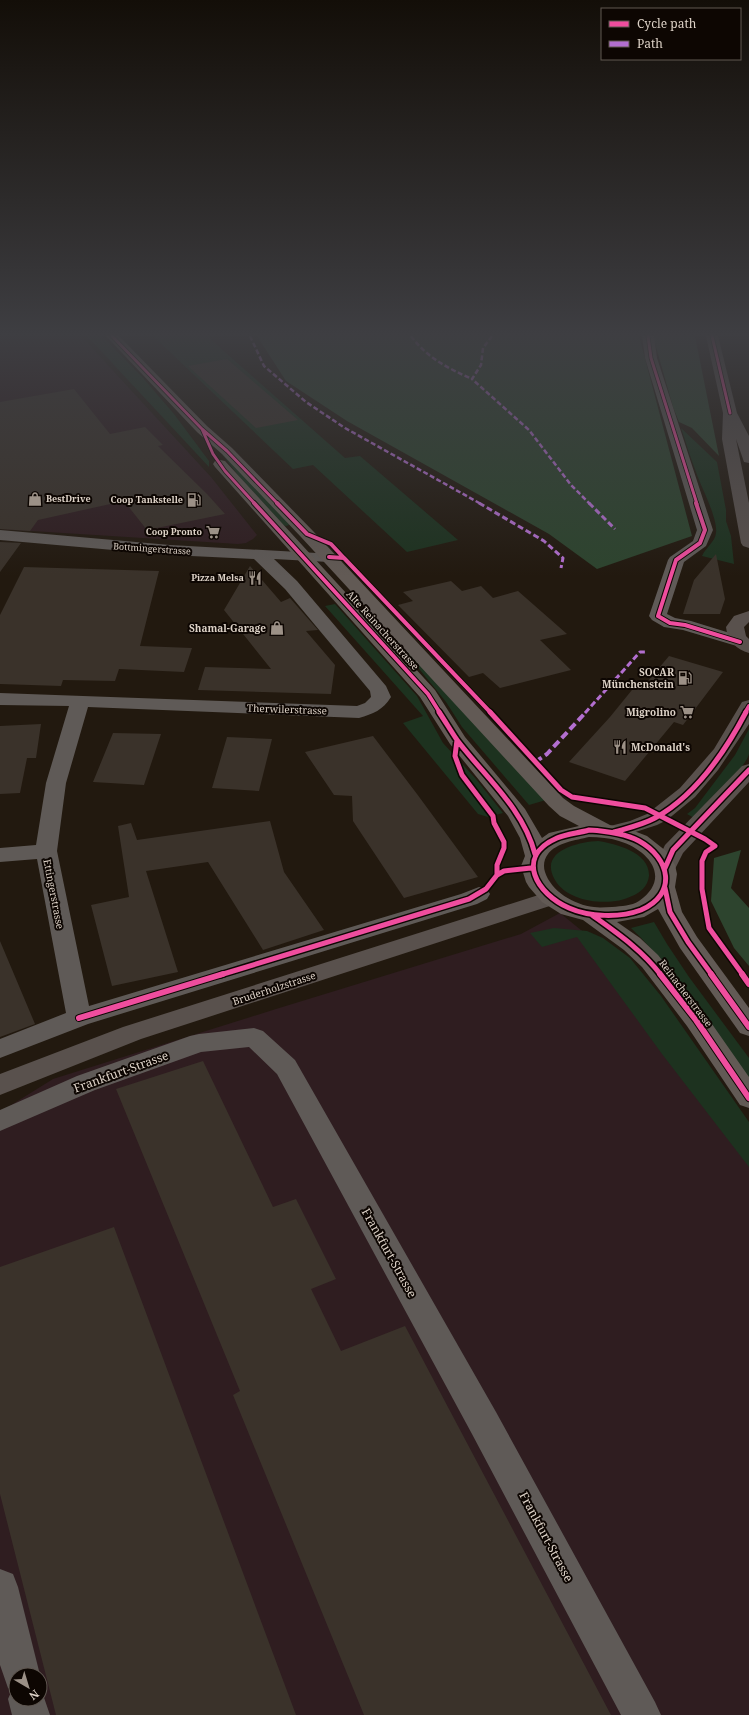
<svg xmlns="http://www.w3.org/2000/svg" width="749" height="1715" font-family="'Noto Serif',serif">
<rect width="100%" height="100%" fill="#22190f"/>
<!-- industrial -->
<path fill="#2f1d20" fill-rule="evenodd" d="M 0,336 L 81,336 L 211,477 L 257,535 L 253,539 L 246,543 L 238,544 L 0,529 Z
M 560,913 L 592,939 L 749,1165 L 749,1715 L 0,1715 L 0,1112 L 53,1079 L 276,1009 L 521,934 ZM 16,1675 L 40,1675 L 40,1699 L 16,1699 Z"/>
<!-- green -->
<path fill="#1d321f" d="M 87,336 L 102,336 L 143,378 L 174,414 L 209,461 L 209,467 Z
M 153,336 L 216,336 L 209,338 L 345,458 L 360,456 L 458,540 L 407,552 L 313,465 L 293,469 Z
M 681,428 L 717,462 L 726,510 L 726,521 L 731,536 L 734,564 L 702,556 C 706,547 715,542 716,533 C 718,518 701,487 696,472 C 690,457 686,442 681,428 Z
M 220,452 L 288,521 L 289,525 L 286,526 C 274,525 231,465 220,452 Z
M 335,604 L 417,696 L 443,743 L 476,779 L 503,813 L 488,817 L 478,814 L 403,723 L 423,716 L 325,606 Z
M 394,638 L 399,639 L 546,800 L 529,805 L 462,727 L 446,702 Z
M 749,729 C 749,737 749,747 749,754 C 746,767 706,808 696,819 L 687,814 L 695,808 L 735,755 Z
M 598,841 C 616,844 650,852 649,876 C 648,886 640,893 632,896 C 611,907 568,903 555,880 C 538,851 578,842 598,841 Z
M 654,922 L 667,944 L 689,977 L 749,1058 L 749,1079 C 712,1027 677,972 631,928 Z
M 554,928 L 587,931 L 603,938 L 630,958 L 661,996 L 749,1122 L 749,1167 L 662,1054 L 577,937 L 542,947 L 530,933 Z"/>
<!-- forest -->
<path fill="#2d442e" d="M 257,336 L 639,336 L 692,536 L 597,569 L 549,534 L 347,421 L 286,381 Z
M 653,336 L 695,336 L 719,456 L 692,428 L 679,422 L 673,407 Z
M 741,850 L 731,888 L 749,908 L 749,966 L 734,948 L 711,901 L 714,858 Z"/>
<!-- building -->
<path fill="#3a322a" d="M 227,359 L 298,420 L 256,428 L 188,366 Z
M 74,389 L 110,434 L 145,427 L 163,445 L 158,446 L 207,494 L 225,514 L 147,530 L 124,501 L 38,520 L 30,531 L 0,529 L 0,402 Z
M 0,542 L 21,543 L 0,572 Z
M 716,554 L 725,599 L 720,614 L 683,614 L 694,580 Z
M 250,566 L 281,602 L 290,598 L 318,630 L 306,631 L 335,665 L 331,694 L 198,690 L 205,667 L 271,669 L 224,610 Z
M 24,567 L 159,571 L 140,646 L 192,648 L 184,672 L 119,669 L 115,681 L 63,680 L 61,686 L 0,684 L 0,615 Z
M 451,581 L 462,591 L 481,586 L 493,598 L 518,591 L 567,634 L 540,640 L 571,670 L 500,688 L 483,673 L 469,677 L 398,605 L 413,601 L 403,592 Z
M 669,656 L 723,672 L 683,725 L 674,722 L 625,781 L 569,762 L 610,717 L 636,685 L 643,687 Z
M 41,724 L 36,758 L 27,758 L 20,793 L 0,794 L 0,726 Z
M 113,733 L 161,734 L 144,785 L 93,782 Z
M 373,736 L 417,794 L 478,877 L 404,898 L 353,821 L 352,796 L 334,795 L 305,752 Z
M 227,737 L 272,739 L 259,791 L 212,788 Z
M 270,821 L 284,872 L 324,930 L 263,950 L 208,862 L 146,871 L 178,972 L 112,986 L 91,905 L 129,897 L 118,826 L 131,823 L 137,840 Z
M 0,941 L 35,1024 L 0,1037 Z
M 203,1061 L 273,1207 L 296,1199 L 336,1279 L 311,1289 L 341,1351 L 405,1326 L 611,1715 L 364,1715 L 233,1395 L 240,1391 L 116,1089 Z
M 114,1227 L 296,1715 L 56,1715 L 0,1494 L 0,1267 Z"/>
<g fill="none" stroke-linecap="round" stroke-linejoin="round">
<!-- minor -->
<path fill="#5f5a57" fill-rule="evenodd" d="M 642,336 L 654,336 L 657,358 L 713,530 L 706,546 L 684,562 L 667,614 L 675,618 L 691,621 L 746,638 L 749,642 L 746,646 L 740,647 L 683,630 L 664,627 L 652,620 L 649,616 L 668,560 L 670,557 L 693,541 L 697,530 L 645,358 Z
M 0,530 L 170,545 L 335,554 L 337,557 L 335,560 L 329,562 L 274,559 L 297,581 L 386,686 L 391,697 C 383,710 373,714 359,718 L 88,707 L 66,783 L 57,851 L 89,1006 L 461,894 L 479,887 L 487,889 L 490,894 L 487,899 L 477,904 L 88,1024 L 0,1058 L 0,1039 L 66,1013 L 37,859 L 0,862 L 0,848 L 36,845 L 46,783 L 69,706 L 0,705 L 0,693 L 357,706 L 365,703 L 371,697 L 370,691 L 285,589 L 254,559 L 170,555 L 0,540 Z
M 254,1028 L 263,1031 L 295,1060 L 496,1412 L 655,1702 L 661,1715 L 621,1715 L 472,1434 L 277,1074 L 249,1047 L 201,1052 L 95,1090 L 0,1131 L 0,1110 L 77,1076 L 190,1036 L 199,1034 Z
M 0,1569 L 13,1574 L 18,1587 L 40,1675 L 16,1675 L 16,1699 L 40,1699 L 40,1686 L 50,1715 L 12,1715 L 8,1699 L 12,1690 L 8,1688 L 0,1665 Z"/>
<!-- secondary -->
<path fill="#59514d" fill-rule="evenodd" d="M 706,336 L 718,336 L 737,413 L 749,436 L 749,463 L 744,462 L 736,439 L 749,503 L 749,548 L 743,546 L 741,543 L 722,439 L 723,413 Z
M 749,611 L 749,622 L 744,627 L 746,636 L 749,639 L 749,653 C 737,650 727,640 726,627 L 734,616 Z
M 749,700 L 749,724 L 718,770 L 695,797 L 667,820 L 657,825 L 614,839 L 606,837 L 603,832 L 606,827 L 630,821 L 647,814 L 680,788 L 714,749 L 742,702 Z
M 749,764 L 749,782 L 683,853 L 673,873 L 665,875 L 657,873 L 654,868 L 665,845 L 742,766 Z
M 551,891 L 559,893 L 562,898 L 559,903 L 141,1039 L 0,1095 L 0,1074 L 123,1027 Z"/>
<!-- primary -->
<path fill="#625a55" fill-rule="evenodd" d="M 106,336 L 119,336 L 207,426 L 232,448 L 313,531 L 563,798 L 574,806 L 610,825 L 634,831 L 647,836 L 666,851 L 675,865 L 677,874 L 675,887 L 682,912 L 697,937 L 749,1008 L 749,1036 L 740,1033 L 680,948 L 658,909 L 644,917 L 617,922 L 640,938 L 658,955 L 705,1014 L 749,1077 L 749,1108 L 740,1105 L 687,1026 L 642,967 L 624,950 L 583,920 L 561,914 L 542,902 L 529,887 L 526,882 L 521,866 L 525,856 L 520,838 L 508,816 L 450,744 L 420,697 L 215,467 L 213,464 L 215,461 L 220,460 L 225,461 L 435,690 L 465,737 L 525,809 L 542,838 L 549,833 L 579,826 L 560,816 L 549,806 L 301,537 L 222,454 L 197,432 ZM 589,837 C 599,837 610,838 619,841 C 649,850 672,878 639,901 C 631,906 622,906 612,907 C 606,907 600,908 594,907 C 574,905 551,891 545,872 C 543,866 544,859 548,854 C 556,843 576,840 589,837 Z"/>
<!-- quiet-far2 -->
<path stroke="#b36fd0" stroke-width="2.5" stroke-dasharray="5 2.5" stroke-linecap="butt" d="M 250,336 L 264,366 L 306,402 L 345,428 L 481,504
M 411,336 C 427,358 448,368 472,379
M 492,336 L 483,348 L 481,365 L 472,379 L 529,430 L 571,485 L 590,504"/>
<!-- quiet-far1 -->
<path stroke="#b36fd0" stroke-width="3" stroke-dasharray="6 3" stroke-linecap="butt" d="M 479,503 L 544,541 L 563,558 L 561,568
M 589,503 L 615,529
M 585,713 L 640,652 L 645,652"/>
<!-- quiet -->
<path stroke="#b36fd0" stroke-width="4" stroke-dasharray="8 4" stroke-linecap="butt" d="M 535,762 L 547,754 L 586,712"/>
<defs>
<path id="cycleway-far3" d="M 112,336 L 202,429 L 227,451 L 278,504
M 648,336 L 651,358 L 697,504
M 712,336 L 730,413
M 202,429 L 213,454 L 225,471 L 255,504"/>
<path id="cycleway-far2" d="M 254,503 L 428,694 L 440,713
M 277,503 L 307,534 L 331,544 L 344,558
M 696,503 L 705,530 L 700,543 L 676,560 L 658,616 L 670,623 L 685,625 L 740,642
M 329,557 L 344,558 L 491,713
M 745,713 L 749,706"/>
<path id="cycleway-far1" d="M 439,712 C 445,721 451,731 457,740 C 485,777 523,808 535,854
M 490,712 L 561,790 L 572,797 L 645,808 L 705,839 L 715,846 L 706,852 L 702,861 L 702,889 L 709,928 L 743,975
M 457,740 L 455,756 L 462,775 L 493,816 L 494,823 L 504,842 L 504,848 L 497,865 L 497,875
M 589,830 C 606,831 624,833 639,841 C 670,858 678,894 641,910 C 620,918 589,917 569,908 C 537,894 514,857 557,838 C 566,834 579,833 589,830 Z
M 614,832 C 628,828 642,825 655,818 C 695,796 725,752 746,712
M 665,868 L 673,850 L 749,770
M 665,888 L 670,912 L 688,942 L 712,975
M 592,915 C 617,933 642,950 661,975
M 220,975 L 469,899 L 486,889 L 497,875 L 504,871 L 531,868"/>
<path id="cycleway" d="M 660,974 L 696,1020 L 749,1098
M 711,974 L 749,1027
M 742,974 L 749,984
M 79,1018 L 223,974"/>
</defs>
<!-- cycleway-far3 casing -->
<use href="#cycleway-far3" stroke="#0d0602" stroke-width="4.5"/>
<!-- cycleway-far2 casing -->
<use href="#cycleway-far2" stroke="#0d0602" stroke-width="6"/>
<!-- cycleway-far1 casing -->
<use href="#cycleway-far1" stroke="#0d0602" stroke-width="8"/>
<!-- cycleway casing -->
<use href="#cycleway" stroke="#0d0602" stroke-width="8"/>
<!-- cycleway-far3 -->
<use href="#cycleway-far3" stroke="#ef4d9e" stroke-width="3"/>
<!-- cycleway-far2 -->
<use href="#cycleway-far2" stroke="#ef4d9e" stroke-width="4"/>
<!-- cycleway-far1 -->
<use href="#cycleway-far1" stroke="#ef4d9e" stroke-width="5"/>
<!-- cycleway -->
<use href="#cycleway" stroke="#ef4d9e" stroke-width="6"/>
</g>
<!-- sky -->
<linearGradient id="sky" x2="0" y2="1"><stop stop-color="#130e08"/><stop offset="0.58" stop-color="#3e3e42"/><stop offset="1" stop-color="#3e3e42" stop-opacity="0"/></linearGradient>
<rect width="749" height="576" fill="url(#sky)"/>
<!-- icons -->
<defs>
<symbol id="shop-bare" viewBox="-9 -9 18 18"><path d="M-5-2.5h2.3a2.7 3.5 0 0 1 5.4 0H5L5.5 6h-11ZM-1.5-2.5h3a1.5 2.3 0 0 0-3 0Z" fill="#9c9187" stroke="#0d0602" stroke-width="2.5" paint-order="stroke"/></symbol>
<symbol id="fuel-bare" viewBox="-9 -9 18 18"><path d="M-5.5-6h7V0h2V4h1.3V-2.5L3-4.5l.8-.8L6-3V5H2.5V1h-1V6h-7ZM-4.2-4.7v3.2H.2V-4.7Z" fill="#9c9187" stroke="#0d0602" stroke-width="2.5" paint-order="stroke"/></symbol>
<symbol id="supermarket-bare" viewBox="-9 -9 18 18"><path d="M-6-5.5h2.5l.6 2H6L4.5 2H-2.5L-4.4-4H-6ZM-1.5 3.2a1.3 1.3 0 1 0 .1 0ZM3 3.2a1.3 1.3 0 1 0 .1 0Z" fill="#9c9187" stroke="#0d0602" stroke-width="2.5" paint-order="stroke"/></symbol>
<symbol id="restaurant-bare" viewBox="-9 -9 18 18"><path d="M-5-6h1v4h1v-4h1v4h1v-4h1v5L-1.5 .5V6h-2V.5L-5-1ZM5-6V6H3V1.5H1.5Q1.5-4 5-6Z" fill="#9c9187" stroke="#0d0602" stroke-width="2.5" paint-order="stroke"/></symbol>
</defs>
<g fill-rule="evenodd">
<use href="#shop-bare" x="25" y="489" width="20" height="20"/>
<use href="#fuel-bare" x="184" y="490" width="20" height="20"/>
<use href="#supermarket-bare" x="203" y="522" width="20" height="20"/>
<use href="#restaurant-bare" x="245" y="568" width="20" height="20"/>
<use href="#shop-bare" x="267" y="618" width="20" height="20"/>
<use href="#fuel-bare" x="675" y="668" width="20" height="20"/>
<use href="#supermarket-bare" x="677" y="702" width="20" height="20"/>
<use href="#restaurant-bare" x="610" y="737" width="20" height="20"/>
</g>
<g text-anchor="middle" stroke-width="4" stroke-linejoin="round" paint-order="stroke">
<!-- far-poi labels -->
<g font-size="9" font-weight="bold" fill="#ddd2c7" stroke="#0d0602" text-anchor="end">
<text x="46" y="502" text-anchor="start">BestDrive</text>
<text x="183" y="503">Coop Tankstelle</text>
<text x="202" y="535">Coop Pronto</text>
<text x="244" y="581">Pizza Melsa</text>
</g>
<!-- far-street labels -->
<g font-size="9" fill="#ddd2c7" stroke="#0d0602">
<text transform="translate(152 549) rotate(4)" y="3">Bottmingerstrasse</text>
</g>
<!-- poi labels -->
<g font-size="10" font-weight="bold" fill="#ddd2c7" stroke="#0d0602" text-anchor="end">
<text x="266" y="632">Shamal-Garage</text>
<text x="674" y="676">SOCAR<tspan x="674" dy="12">Münchenstein</tspan></text>
<text x="676" y="716">Migrolino</text>
<text x="631" y="751" text-anchor="start">McDonald's</text>
</g>
<!-- street labels -->
<g font-size="10" fill="#ddd2c7" stroke="#0d0602">
<text transform="translate(383 630) rotate(48)" y="4">Alte Reinacherstrasse</text>
<text transform="translate(287 709) rotate(2)" y="4">Therwilerstrasse</text>
<text transform="translate(54 894) rotate(79)" y="4">Ettingerstrasse</text>
<text transform="translate(274 988) rotate(-18)" y="4">Bruderholzstrasse</text>
<text transform="translate(686 993) rotate(53)" y="4">Reinacherstrasse</text>
</g>
<!-- near-street labels -->
<g font-size="12" fill="#ddd2c7" stroke="#0d0602">
<text transform="translate(121 1072) rotate(-20)" y="4">Frankfurt-Strasse</text>
<text transform="translate(389 1253) rotate(61)" y="4">Frankfurt-Strasse</text>
<text transform="translate(546 1537) rotate(62)" y="4">Frankfurt-Strasse</text>
</g>
</g>
<!-- legend -->
<rect x="601" y="8" width="140" height="52" fill="#0d0602" stroke="#605851"/>
<rect x="609" y="21" width="20" height="6" fill="#ef4d9e" stroke="#605851"/>
<text x="637" y="28" font-size="12" fill="#ddd2c7">Cycle path</text>
<rect x="609" y="41" width="20" height="6" fill="#b36fd0" stroke="#605851"/>
<text x="637" y="48" font-size="12" fill="#ddd2c7">Path</text>
<!-- north arrow -->
<g transform="translate(28 1687) rotate(142)"><circle r="19" fill="#0d0602" stroke="#605851"/>
<path d="M0-3L7 15L0 10L-7 15Z" fill="#9c9187"/>
<text y="-6" font-size="11" font-weight="bold" text-anchor="middle" fill="#ddd2c7">N</text>
</g>
</svg>
